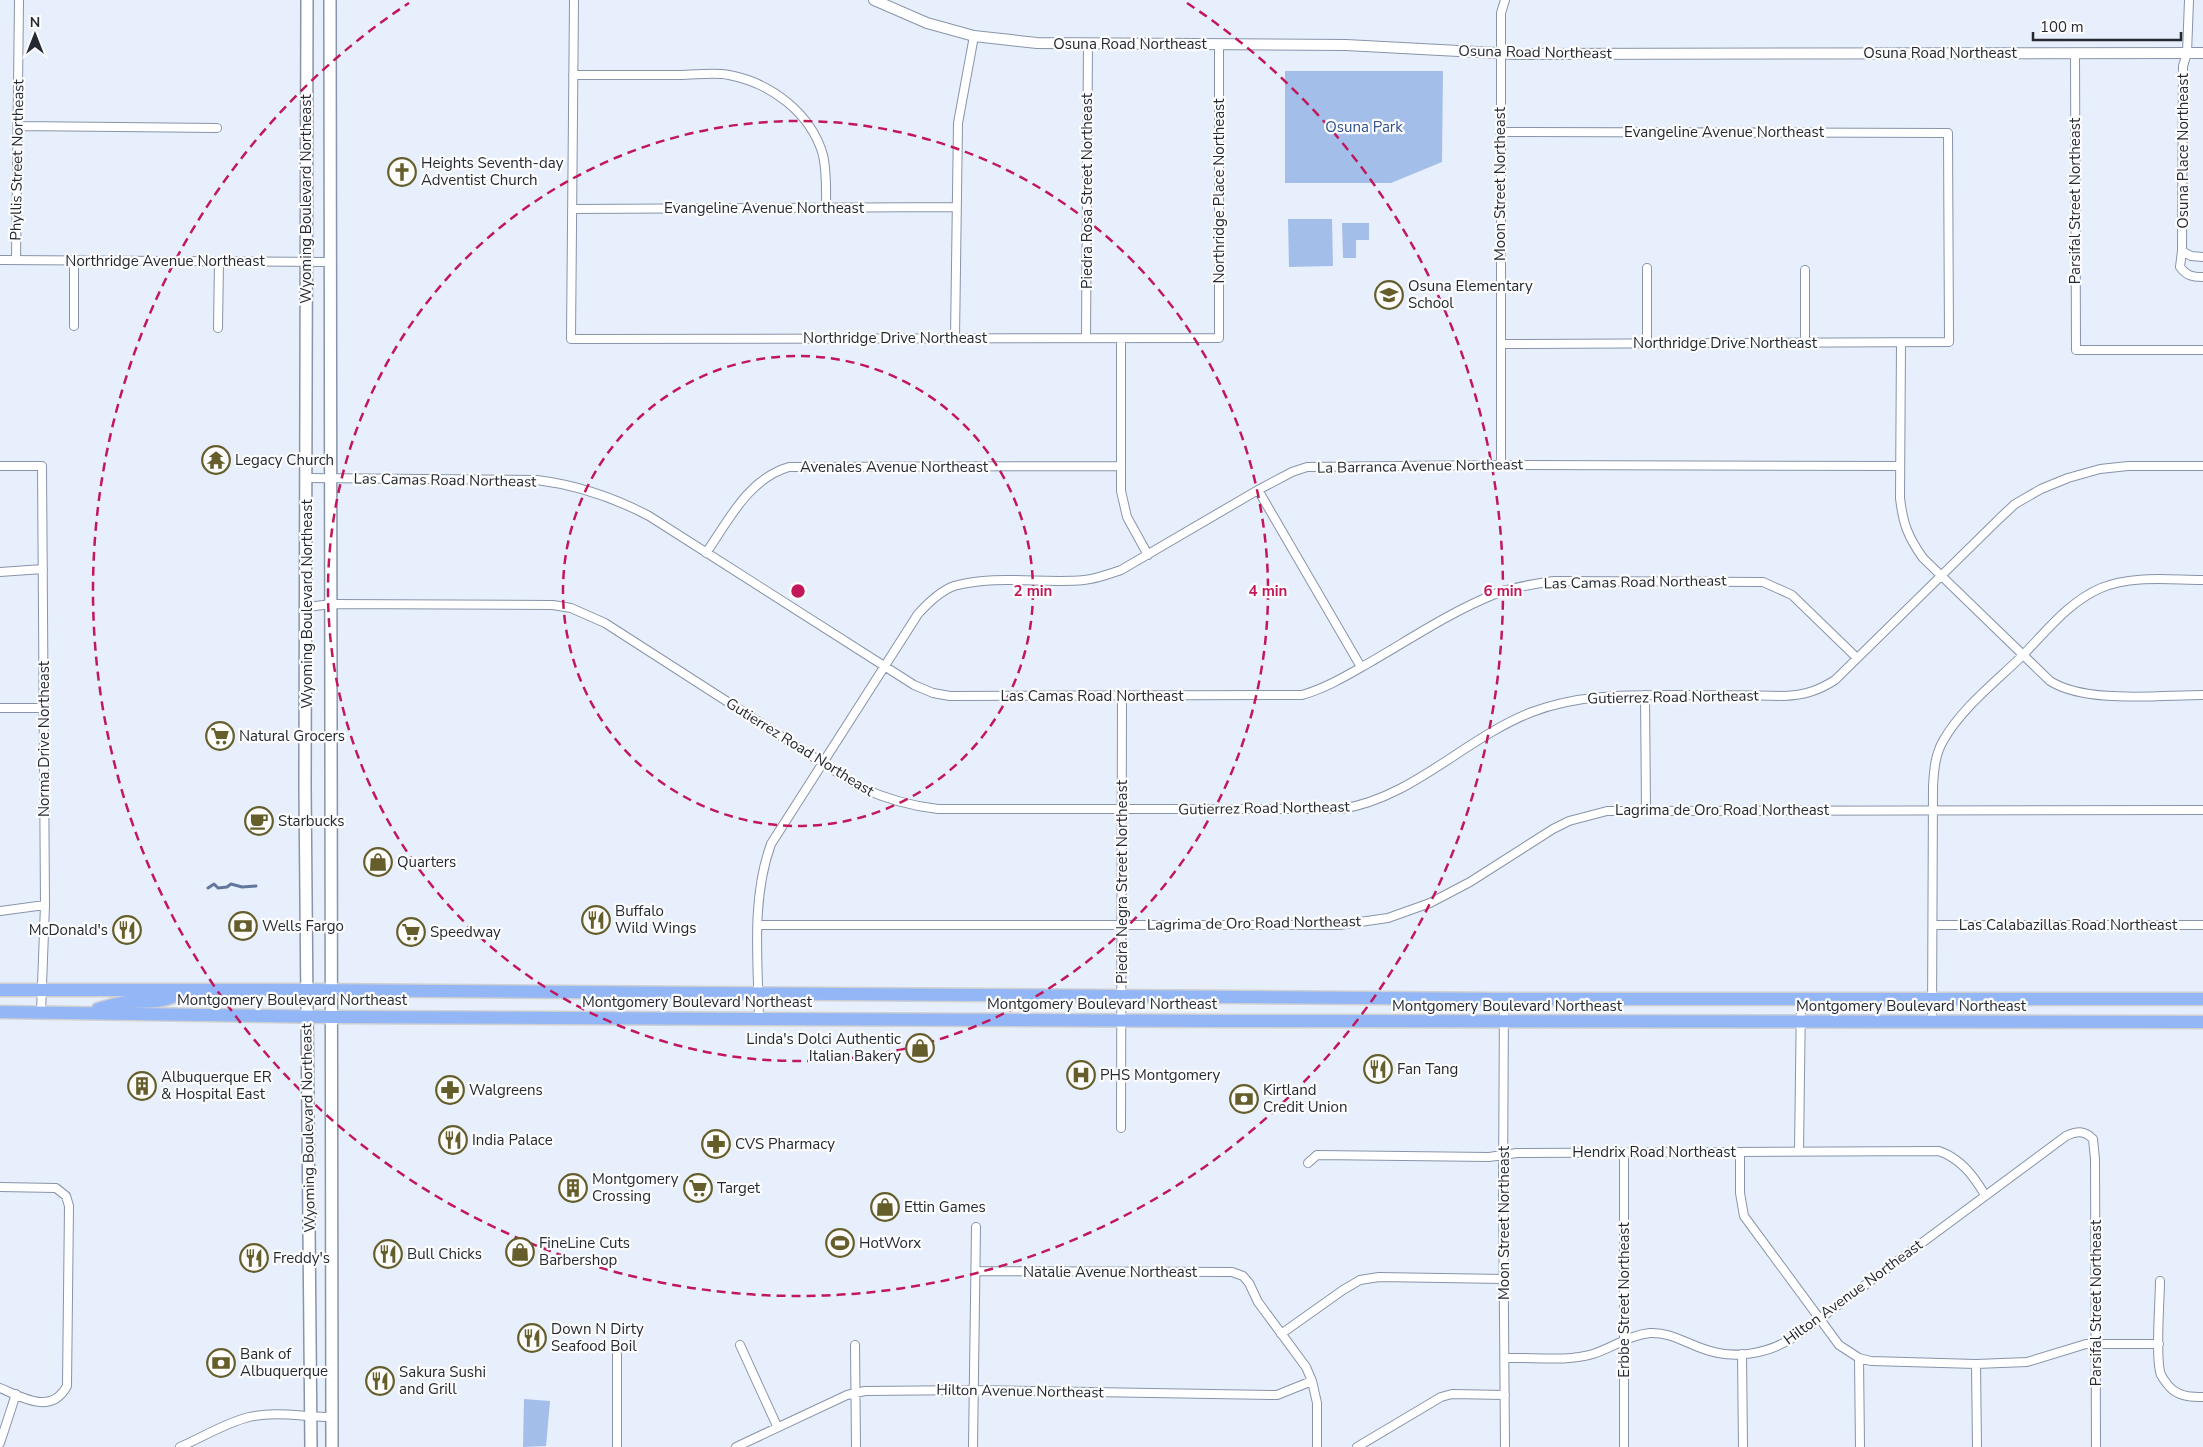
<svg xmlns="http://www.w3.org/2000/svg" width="2203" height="1447" font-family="'Nunito Sans',sans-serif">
<rect width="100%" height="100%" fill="#e7effd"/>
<!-- green -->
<path fill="#a4beea" d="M 1285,71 L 1443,71 L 1442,162 L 1391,183 L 1285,183 Z
M 1288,219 L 1332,219 L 1333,266 L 1289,267 Z
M 1342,223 L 1369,223 L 1369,240 L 1356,240 L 1356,258 L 1343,258 Z
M 524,1399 L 550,1401 L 546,1446 L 523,1447 Z"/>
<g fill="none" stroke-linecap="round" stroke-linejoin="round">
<!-- stream -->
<path stroke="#62779c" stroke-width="3" d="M 208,888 L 214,884 L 218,888 L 227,887 L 231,884 L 242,887 L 256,886"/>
<defs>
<path id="minor" d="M 574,0 L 571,339 L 1219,338 L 1219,44
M 2189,0 L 2187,53 L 2183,66 L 2182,251 L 2180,267 C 2187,276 2192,277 2203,277
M 2075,53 L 2076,350 L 2203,350
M 573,75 C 609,75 644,75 680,75 C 696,75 714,72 729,75 C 771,83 811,113 823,155 C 827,172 826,191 826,209
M 18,126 L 217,128
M 1500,132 L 1948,133 L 1949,342 L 1501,344
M 572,209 L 956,207
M 2182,251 L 2191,256 L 2203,257
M 0,260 L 329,262
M 16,260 L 19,0
M 1647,268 L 1647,343
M 1805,270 L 1805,343
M 74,326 L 74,261
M 218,328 L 219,261
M 955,338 L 958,123 L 974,36
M 1086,338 L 1088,43
M 1121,339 L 1121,491 L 1127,517 L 1148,555
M 1901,343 L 1900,498 C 1903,524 1908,537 1923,558 L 2050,681 C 2086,704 2160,695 2203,695
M 1501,465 L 1501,13 L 1505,0
M 0,466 L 42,466 L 45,905 L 41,1012
M 307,478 L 537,480 C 577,485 613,497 649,516 L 914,685 L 933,693 L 950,696 L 1302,695 C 1326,688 1346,676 1367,664 C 1409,640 1450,612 1495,594 C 1513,587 1534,584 1554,581 L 1763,582 L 1792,595 L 1857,658
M 1258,490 L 1361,667
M 706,553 C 729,520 748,479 789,467 L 1121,466
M 0,572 L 43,569
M 307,607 L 332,604 L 553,605 L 571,608 L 605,623 L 860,787 C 886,799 911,806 938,809 L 1341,809 C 1413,798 1465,738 1532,712 C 1577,695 1622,695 1670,695 C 1708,695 1746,695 1784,696 C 1804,695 1818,691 1835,680 L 2000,518 L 2015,504 L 2041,489 L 2068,478 L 2100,469 L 2128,466 L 2203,466
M 1645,695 L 1646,810
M 0,708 L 44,708
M 0,911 L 45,905
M 758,925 L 1339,925 L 1388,918 L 1430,903 L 1470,882 L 1553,829 L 1569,821 L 1607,811 L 2203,810
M 1933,925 L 2203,925
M 1504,999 L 1503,1187 L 1505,1447
M 759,1018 C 758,960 751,899 771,844 L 918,614 C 928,603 940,591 954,586 C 996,574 1042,584 1084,580 C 1097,579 1109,574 1121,570 L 1258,490 L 1292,472 L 1307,467 L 1492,465 L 1900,466
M 1932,1022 L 1933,786 C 1934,770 1935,755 1943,741 C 1961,709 1994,683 2020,658 C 2045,633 2068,602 2101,588 C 2132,575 2170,580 2203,580
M 1121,1128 L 1122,697
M 1799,1151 L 1801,1000
M 1624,1152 L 1624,1447
M 1740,1152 L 1740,1193 L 1744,1216 L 1839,1345 L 1859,1358 L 1871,1361 L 1976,1364 L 2027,1362 L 2086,1344 L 2159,1344
M 1308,1163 L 1317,1155 L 1489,1157 L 1517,1153 L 1939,1151 C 1961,1159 1973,1175 1985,1195
M 0,1187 L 56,1188 L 66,1196 L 69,1206 L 67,1386 C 51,1415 24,1398 0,1388
M 976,1271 L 1232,1272 L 1243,1276 L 1249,1283 L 1258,1302 L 1306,1367 L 1312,1381 L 1317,1403 L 1317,1447
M 2160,1281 C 2160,1300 2155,1359 2161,1375 C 2164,1380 2169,1387 2173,1390 C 2182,1397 2193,1397 2203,1397
M 1281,1334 L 1343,1290 L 1360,1280 L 1379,1277 L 1504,1279
M 740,1345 L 777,1426
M 855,1345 L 856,1447
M 1742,1354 L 1743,1447
M 1505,1358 C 1533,1357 1566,1362 1593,1354 C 1612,1348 1629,1335 1650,1333 C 1669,1332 1684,1342 1701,1348 C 1734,1361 1770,1354 1799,1334 L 2066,1136 C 2077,1131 2084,1130 2093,1139 L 2095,1159 L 2096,1447
M 1859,1358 L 1860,1447
M 1976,1364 L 1977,1447
M 0,1443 L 16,1394
M 180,1447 C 203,1437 225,1423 249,1417 C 275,1411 305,1417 331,1417
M 617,1447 L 617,1354
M 736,1447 L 847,1395 L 865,1391 L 973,1390 L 1277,1395 L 1312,1381
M 973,1447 L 976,1227
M 1357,1447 L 1441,1397 L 1452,1394 L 1505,1395"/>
<path id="tertiary" d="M 874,0 L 927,23 L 974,36 L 1037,43 L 1346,45 L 1515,54 L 2203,53"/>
<path id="secondary" d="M 307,0 L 305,787 L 311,1447
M 330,0 L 332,1447"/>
<path id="primary" d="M 0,990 L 307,990 L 1504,999 L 2203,999
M 98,1009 C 108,1006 118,1003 128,1002 C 152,1001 163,1004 184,991
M 0,1012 L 332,1017 L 1212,1021 L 2203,1022"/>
</defs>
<!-- minor casing -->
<use href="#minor" stroke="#8894a9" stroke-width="10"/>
<!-- tertiary casing -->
<use href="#tertiary" stroke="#8894a9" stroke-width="12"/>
<!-- secondary casing -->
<use href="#secondary" stroke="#8894a9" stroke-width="14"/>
<!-- primary casing -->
<use href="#primary" stroke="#cfd0d2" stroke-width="15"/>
<!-- minor -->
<use href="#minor" stroke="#fff" stroke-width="8"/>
<!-- tertiary -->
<use href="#tertiary" stroke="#fff" stroke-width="10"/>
<!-- secondary -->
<use href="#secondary" stroke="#fff" stroke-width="11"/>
<!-- primary -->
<use href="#primary" stroke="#93b6f7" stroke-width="12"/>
</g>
<!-- distance rings -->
<g fill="none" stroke="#c2185b" stroke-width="2.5" stroke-dasharray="9 6">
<circle cx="798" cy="591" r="235"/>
<circle cx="798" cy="591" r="470"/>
<path d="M1187 3A705 705 0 1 1 409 3"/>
</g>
<!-- icons -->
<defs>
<symbol id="church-ring" viewBox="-11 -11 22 22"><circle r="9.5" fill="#fcfcfc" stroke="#655e2a" stroke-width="1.5"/><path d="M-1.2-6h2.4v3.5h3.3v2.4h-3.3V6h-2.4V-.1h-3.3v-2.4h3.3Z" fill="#655e2a"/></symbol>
<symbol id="school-ring" viewBox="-11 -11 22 22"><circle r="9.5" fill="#fcfcfc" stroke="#655e2a" stroke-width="1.5"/><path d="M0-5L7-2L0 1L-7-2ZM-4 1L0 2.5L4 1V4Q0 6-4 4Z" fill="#655e2a"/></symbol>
<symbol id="temple-ring" viewBox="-11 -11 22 22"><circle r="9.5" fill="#fcfcfc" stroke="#655e2a" stroke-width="1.5"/><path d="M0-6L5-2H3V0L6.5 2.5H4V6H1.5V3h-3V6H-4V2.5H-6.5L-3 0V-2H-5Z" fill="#655e2a"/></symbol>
<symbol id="supermarket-ring" viewBox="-11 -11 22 22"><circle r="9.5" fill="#fcfcfc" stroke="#655e2a" stroke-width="1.5"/><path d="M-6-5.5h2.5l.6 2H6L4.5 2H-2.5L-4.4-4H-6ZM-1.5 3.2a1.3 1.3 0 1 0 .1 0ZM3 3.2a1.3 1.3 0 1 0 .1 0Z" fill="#655e2a"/></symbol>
<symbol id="cafe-ring" viewBox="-11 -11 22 22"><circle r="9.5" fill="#fcfcfc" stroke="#655e2a" stroke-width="1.5"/><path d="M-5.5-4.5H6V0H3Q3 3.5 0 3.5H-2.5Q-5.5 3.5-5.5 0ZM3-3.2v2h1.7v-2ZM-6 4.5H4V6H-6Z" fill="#655e2a"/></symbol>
<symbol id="shop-ring" viewBox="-11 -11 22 22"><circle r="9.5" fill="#fcfcfc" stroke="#655e2a" stroke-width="1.5"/><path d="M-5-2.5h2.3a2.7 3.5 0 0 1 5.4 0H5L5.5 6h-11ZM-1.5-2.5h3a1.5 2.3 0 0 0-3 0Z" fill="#655e2a"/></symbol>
<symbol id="restaurant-ring" viewBox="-11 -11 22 22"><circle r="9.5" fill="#fcfcfc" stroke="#655e2a" stroke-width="1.5"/><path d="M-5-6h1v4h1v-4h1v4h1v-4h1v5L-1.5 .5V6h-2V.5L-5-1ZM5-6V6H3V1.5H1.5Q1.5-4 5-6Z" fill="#655e2a"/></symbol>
<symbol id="bank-ring" viewBox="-11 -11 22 22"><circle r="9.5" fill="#fcfcfc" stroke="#655e2a" stroke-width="1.5"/><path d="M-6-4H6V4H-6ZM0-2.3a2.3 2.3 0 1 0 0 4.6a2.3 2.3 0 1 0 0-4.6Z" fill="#655e2a"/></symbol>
<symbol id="hospital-ring" viewBox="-11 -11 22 22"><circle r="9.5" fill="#fcfcfc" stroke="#655e2a" stroke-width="1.5"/><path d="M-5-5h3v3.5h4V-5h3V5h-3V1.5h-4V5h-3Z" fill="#655e2a"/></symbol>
<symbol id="building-ring" viewBox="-11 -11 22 22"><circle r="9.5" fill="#fcfcfc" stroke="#655e2a" stroke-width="1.5"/><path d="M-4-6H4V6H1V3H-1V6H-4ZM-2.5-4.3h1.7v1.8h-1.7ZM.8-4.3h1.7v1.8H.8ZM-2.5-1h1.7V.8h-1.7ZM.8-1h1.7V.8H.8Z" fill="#655e2a"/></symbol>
<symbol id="pharmacy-ring" viewBox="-11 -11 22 22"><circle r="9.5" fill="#fcfcfc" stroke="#655e2a" stroke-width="1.5"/><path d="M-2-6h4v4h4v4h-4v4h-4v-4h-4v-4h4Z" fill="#655e2a"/></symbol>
<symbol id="stadium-ring" viewBox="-11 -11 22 22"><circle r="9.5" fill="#fcfcfc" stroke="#655e2a" stroke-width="1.5"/><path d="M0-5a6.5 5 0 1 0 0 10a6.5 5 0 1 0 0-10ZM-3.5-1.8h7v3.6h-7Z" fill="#655e2a"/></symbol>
</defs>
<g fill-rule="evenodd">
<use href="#church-ring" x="386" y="156" width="32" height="32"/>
<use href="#school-ring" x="1373" y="279" width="32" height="32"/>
<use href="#temple-ring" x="200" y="444" width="32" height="32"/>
<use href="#supermarket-ring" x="204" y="720" width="32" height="32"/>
<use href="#cafe-ring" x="243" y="805" width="32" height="32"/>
<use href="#shop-ring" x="362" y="846" width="32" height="32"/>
<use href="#restaurant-ring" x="580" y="904" width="32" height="32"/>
<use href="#bank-ring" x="227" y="910" width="32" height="32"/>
<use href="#restaurant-ring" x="111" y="914" width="32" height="32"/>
<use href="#supermarket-ring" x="395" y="916" width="32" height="32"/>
<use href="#shop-ring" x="904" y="1032" width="32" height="32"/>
<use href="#restaurant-ring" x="1362" y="1053" width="32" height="32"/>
<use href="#hospital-ring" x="1065" y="1059" width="32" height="32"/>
<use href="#building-ring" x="126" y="1070" width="32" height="32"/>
<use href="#pharmacy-ring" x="434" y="1074" width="32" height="32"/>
<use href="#bank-ring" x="1228" y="1083" width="32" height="32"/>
<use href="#restaurant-ring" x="437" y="1124" width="32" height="32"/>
<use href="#pharmacy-ring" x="700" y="1128" width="32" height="32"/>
<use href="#building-ring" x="557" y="1172" width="32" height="32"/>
<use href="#supermarket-ring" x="682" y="1172" width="32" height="32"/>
<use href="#shop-ring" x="869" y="1191" width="32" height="32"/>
<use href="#stadium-ring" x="824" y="1227" width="32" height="32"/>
<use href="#shop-ring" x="504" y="1236" width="32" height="32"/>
<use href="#restaurant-ring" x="372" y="1238" width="32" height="32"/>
<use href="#restaurant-ring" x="238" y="1242" width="32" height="32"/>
<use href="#restaurant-ring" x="516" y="1322" width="32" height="32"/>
<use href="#bank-ring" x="205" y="1347" width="32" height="32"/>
<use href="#restaurant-ring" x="364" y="1365" width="32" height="32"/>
</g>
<g text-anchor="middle" stroke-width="4.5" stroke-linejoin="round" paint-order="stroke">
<!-- street labels -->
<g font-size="15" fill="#242932" stroke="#fcfcfc">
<text x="1130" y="49">Osuna Road Northeast</text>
<text transform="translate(1535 52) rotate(1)" y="5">Osuna Road Northeast</text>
<text x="1940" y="58">Osuna Road Northeast</text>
<text x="1724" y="137">Evangeline Avenue Northeast</text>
<text transform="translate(2183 151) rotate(-90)" y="5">Osuna Place Northeast</text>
<text transform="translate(17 160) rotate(-89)" y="5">Phyllis Street Northeast</text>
<text transform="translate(1500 184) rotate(-90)" y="5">Moon Street Northeast</text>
<text transform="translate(1087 191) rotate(-90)" y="5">Piedra Rosa Street Northeast</text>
<text transform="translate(1219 191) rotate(-90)" y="5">Northridge Place Northeast</text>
<text transform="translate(306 199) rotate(-90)" y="5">Wyoming Boulevard Northeast</text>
<text transform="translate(2075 201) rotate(-90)" y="5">Parsifal Street Northeast</text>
<text x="764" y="213">Evangeline Avenue Northeast</text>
<text x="165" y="266">Northridge Avenue Northeast</text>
<text x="895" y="343">Northridge Drive Northeast</text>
<text x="1725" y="348">Northridge Drive Northeast</text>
<text transform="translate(1420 466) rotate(-1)" y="5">La Barranca Avenue Northeast</text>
<text x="894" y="472">Avenales Avenue Northeast</text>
<text transform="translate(445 480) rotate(1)" y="5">Las Camas Road Northeast</text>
<text transform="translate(1635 582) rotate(-1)" y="5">Las Camas Road Northeast</text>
<text transform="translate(307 604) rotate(-90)" y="5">Wyoming Boulevard Northeast</text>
<text x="1092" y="701">Las Camas Road Northeast</text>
<text transform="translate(1673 697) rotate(-1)" y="5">Gutierrez Road Northeast</text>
<text transform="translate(44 739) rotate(-90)" y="5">Norma Drive Northeast</text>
<text transform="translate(800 747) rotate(32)" y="5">Gutierrez Road Northeast</text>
<text transform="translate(1264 808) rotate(-1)" y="5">Gutierrez Road Northeast</text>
<text x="1722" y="815">Lagrima de Oro Road Northeast</text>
<text transform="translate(1122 882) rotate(-90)" y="5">Piedra Negra Street Northeast</text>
<text transform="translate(1254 923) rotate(-1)" y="5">Lagrima de Oro Road Northeast</text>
<text x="2068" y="930">Las Calabazillas Road Northeast</text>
<text x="292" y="1005">Montgomery Boulevard Northeast</text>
<text x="697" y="1007">Montgomery Boulevard Northeast</text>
<text x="1102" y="1009">Montgomery Boulevard Northeast</text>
<text x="1507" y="1011">Montgomery Boulevard Northeast</text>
<text x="1911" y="1011">Montgomery Boulevard Northeast</text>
<text transform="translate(308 1128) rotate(-91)" y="5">Wyoming Boulevard Northeast</text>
<text x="1654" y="1157">Hendrix Road Northeast</text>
<text transform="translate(1504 1223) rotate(-90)" y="5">Moon Street Northeast</text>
<text x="1110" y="1277">Natalie Avenue Northeast</text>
<text transform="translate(1853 1292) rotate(-36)" y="5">Hilton Avenue Northeast</text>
<text transform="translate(1624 1300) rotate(-90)" y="5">Erbbe Street Northeast</text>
<text transform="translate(2096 1303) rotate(-90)" y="5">Parsifal Street Northeast</text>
<text transform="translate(1020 1391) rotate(1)" y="5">Hilton Avenue Northeast</text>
</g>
<!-- park labels -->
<g font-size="15" fill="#305290" stroke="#fcfcfc">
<text x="1364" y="132">Osuna Park</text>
</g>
<!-- poi labels -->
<g font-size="15" fill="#242932" stroke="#fcfcfc" text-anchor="start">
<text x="421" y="168">Heights Seventh-day<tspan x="421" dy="17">Adventist Church</tspan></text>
<text x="1408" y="291">Osuna Elementary<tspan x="1408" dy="17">School</tspan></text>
<text x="235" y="465">Legacy Church</text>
<text x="239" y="741">Natural Grocers</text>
<text x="278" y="826">Starbucks</text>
<text x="397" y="867">Quarters</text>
<text x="615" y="916">Buffalo<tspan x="615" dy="17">Wild Wings</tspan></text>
<text x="262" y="931">Wells Fargo</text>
<text x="108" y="935" text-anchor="end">McDonald's</text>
<text x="430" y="937">Speedway</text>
<text x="901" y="1044" text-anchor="end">Linda's Dolci Authentic<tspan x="901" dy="17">Italian Bakery</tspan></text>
<text x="1397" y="1074">Fan Tang</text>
<text x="1100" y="1080">PHS Montgomery</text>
<text x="161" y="1082">Albuquerque ER<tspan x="161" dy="17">&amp; Hospital East</tspan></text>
<text x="469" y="1095">Walgreens</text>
<text x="1263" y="1095">Kirtland<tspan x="1263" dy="17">Credit Union</tspan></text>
<text x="472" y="1145">India Palace</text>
<text x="735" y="1149">CVS Pharmacy</text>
<text x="592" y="1184">Montgomery<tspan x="592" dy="17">Crossing</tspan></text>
<text x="717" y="1193">Target</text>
<text x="904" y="1212">Ettin Games</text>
<text x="539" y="1248">FineLine Cuts<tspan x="539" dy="17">Barbershop</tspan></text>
<text x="859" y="1248">HotWorx</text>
<text x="407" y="1259">Bull Chicks</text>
<text x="273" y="1263">Freddy's</text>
<text x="551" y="1334">Down N Dirty<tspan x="551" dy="17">Seafood Boil</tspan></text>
<text x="240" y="1359">Bank of<tspan x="240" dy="17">Albuquerque</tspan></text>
<text x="399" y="1377">Sakura Sushi<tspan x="399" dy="17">and Grill</tspan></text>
</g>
</g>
<circle cx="798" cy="591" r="8" fill="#c2185b" stroke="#fcfcfc" stroke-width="2.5"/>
<g font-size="15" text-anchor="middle" font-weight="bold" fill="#c2185b" stroke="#fcfcfc" stroke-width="4.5" stroke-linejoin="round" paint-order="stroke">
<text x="1033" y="596">2 min</text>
<text x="1268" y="596">4 min</text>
<text x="1503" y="596">6 min</text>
</g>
<!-- north arrow -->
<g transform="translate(35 35)" stroke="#fcfcfc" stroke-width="4" paint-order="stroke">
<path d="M0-4L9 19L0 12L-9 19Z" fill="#242932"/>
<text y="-8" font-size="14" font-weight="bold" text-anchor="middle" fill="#242932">N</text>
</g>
<!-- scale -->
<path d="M2033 32v8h148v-8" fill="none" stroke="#242932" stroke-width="2.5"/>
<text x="2040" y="32" font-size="15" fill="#242932" stroke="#fcfcfc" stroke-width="4" paint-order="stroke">100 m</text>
</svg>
